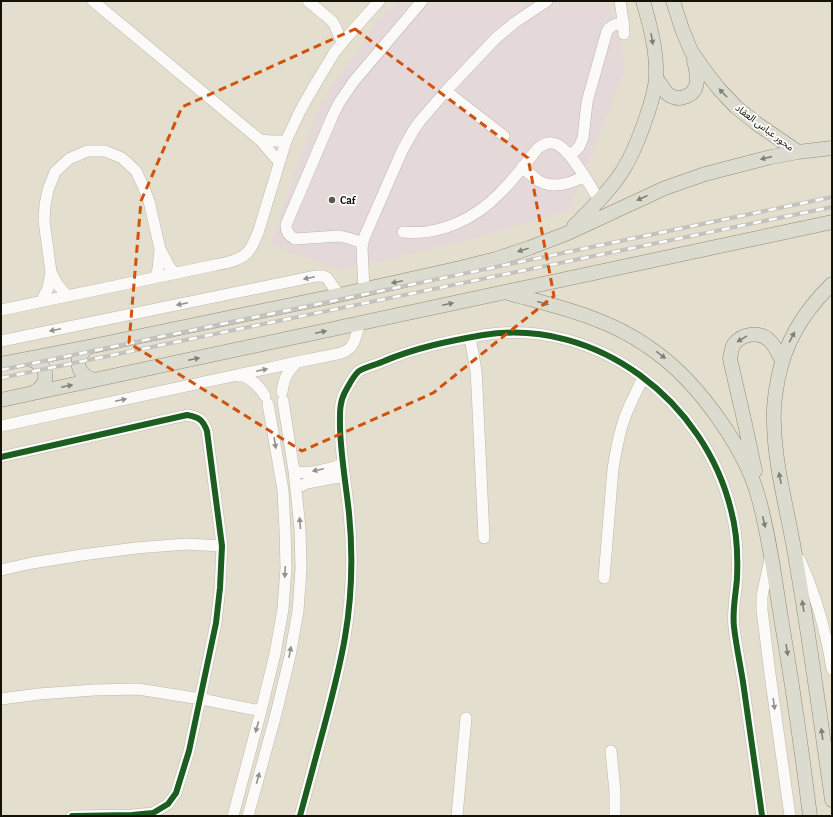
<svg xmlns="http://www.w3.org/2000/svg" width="833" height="817" font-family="Bitter,'Noto Sans Arabic',serif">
<rect width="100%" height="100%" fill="#e3decd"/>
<!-- commercial -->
<path fill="#e5d8d9" d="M 399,1 L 608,1 L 627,66 L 569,211 L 466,240 L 341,270 L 270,245 L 288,192 L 319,105 L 380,18 Z"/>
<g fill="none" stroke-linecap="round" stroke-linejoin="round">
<defs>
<path id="minor" d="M 93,1 L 260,140 L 279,162
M 308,1 L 332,21 L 335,26 L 342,42
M 620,1 L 622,14 L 624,34
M 446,91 L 504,136
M 260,140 L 271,141 L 286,141
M 570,156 L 579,147 L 583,138 L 587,102 L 607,31 C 611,25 616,23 624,24
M 522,167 C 528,172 533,177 539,181 C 554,189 570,184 584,176
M 403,232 C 439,236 475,219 500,193 C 514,179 526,163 538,148 C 544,144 549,141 556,144 C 570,149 591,187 599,200
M 363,243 L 348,238 L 339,236 L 295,239 C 289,236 286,232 286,225 L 333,115 L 339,103 L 354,81 L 422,1
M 51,272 L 58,285 L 67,296
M 155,278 L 158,269 L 160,250
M 364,289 L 362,248 L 364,238 L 402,151 L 413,131 L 420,121 L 446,91 L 496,38 L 514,23 L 547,1
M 41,302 L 48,288 L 51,272 L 44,221 L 45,205 L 48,190 L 55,172 L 69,159 L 87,151 L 105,151 L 122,158 L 136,171 L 143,186 L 149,201 L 160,249 L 169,266 L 175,274
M 1,310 L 215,265 C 225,263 239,261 247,253 C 252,248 255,239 258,233 L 286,141 L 300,111 L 313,88 L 334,53 L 347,37 L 379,1
M 470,337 L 476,371 L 477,388 L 484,538
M 1,341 L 316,276 L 323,276 L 327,278 L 339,295
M 240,374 C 252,380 258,384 265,396
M 282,392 C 284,378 287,372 297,362
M 1,426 L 297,362 L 337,354 L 344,352 L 350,348 L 354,342 L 360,323
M 1,457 L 187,415 C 199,417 203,420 207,431 L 222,546 L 220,588 L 216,623 L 189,751 L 176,793 L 168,804 L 153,813 L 132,815 L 72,816
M 294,471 C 308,476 328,468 343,465
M 296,488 L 307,483 L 344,476
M 770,559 L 762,596 L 762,610 L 770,674 L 790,816
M 800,560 C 816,595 826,631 832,669
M 1,570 L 32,563 L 82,555 L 136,548 L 186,544 L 222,546
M 604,578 L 613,469 C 616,450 619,432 626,414 C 631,402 637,390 643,378
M 1,699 L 39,694 L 94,690 L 138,689 L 201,699 L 261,711
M 611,751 L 615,792 L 615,816
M 233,816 L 261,711 L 275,654 L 283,609 L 286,568 L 285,529 L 283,490 L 268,404
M 248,816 L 276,714 L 290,656 L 298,611 L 301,569 L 300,528 L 294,471 L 283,401
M 300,816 C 308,786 316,756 324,727 C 332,697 340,667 345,637 C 352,596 353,554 349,513 C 346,485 341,457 340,428 C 340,415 339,403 345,392 C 349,385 353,376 359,371 C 366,367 375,365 382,362 C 414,348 449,341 483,335 C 597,317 705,402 731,510 C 737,532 738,555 737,578 C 736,594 732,610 734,627 C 736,645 740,663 743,682 C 749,726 756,771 762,816
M 457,816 L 466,718"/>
<path id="major" d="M 673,1 L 682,29 L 691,51 L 705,71 L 719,89 L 736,107 L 756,123 L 798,152
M 656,78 C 660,83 664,91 669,95 C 674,98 679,99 684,97 C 702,92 697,73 694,60
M 574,226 C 590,210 606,195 619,176 C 632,158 640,136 647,115 C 651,103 656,89 656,76 C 657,51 650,25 643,1
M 832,284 C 804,311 785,341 778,379 C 775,394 773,410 774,424 C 775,467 787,508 794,549 C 809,633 820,717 832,800
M 508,293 C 555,306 606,317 647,346 C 679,367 702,394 723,425 C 738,447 751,471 758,496 C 770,538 775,582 782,624 C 793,688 802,752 810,816
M 88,347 C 73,359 76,375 95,380
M 30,359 C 49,365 51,383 33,393
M 1,364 L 88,347 L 339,295 L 460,268 L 496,259 L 529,248 L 568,233 L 665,188 L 705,174 L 771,157 L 798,152 L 832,148
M 1,400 L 832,222
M 755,471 L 745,424 L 730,359 C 731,354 731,349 734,344 C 743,333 760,331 770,341 C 775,346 778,354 782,360"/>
</defs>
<!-- minor casing -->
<use href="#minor" stroke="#bcb9ab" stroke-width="12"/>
<!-- major casing -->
<use href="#major" stroke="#8f8c72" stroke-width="15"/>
<!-- minor -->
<use href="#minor" stroke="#fbfaf8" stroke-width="11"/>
<!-- major -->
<use href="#major" stroke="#dcdbcf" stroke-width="14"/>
<defs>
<path id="rail" d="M 1,370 L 832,197
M 1,378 L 832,207"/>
</defs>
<!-- rail casing -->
<use href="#rail" stroke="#c4c2be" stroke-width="4"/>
<!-- rail -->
<use href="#rail" stroke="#fff" stroke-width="2.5" stroke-dasharray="8" stroke-linecap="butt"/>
<defs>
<path id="cycleway" d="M 1,457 L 187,415 C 199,417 203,420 207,431 L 222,546 L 220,588 L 216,623 L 189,751 L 176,793 L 168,804 L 153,813 L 132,815 L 72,816
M 300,816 C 308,786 316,756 324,727 C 332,697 340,667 345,637 C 352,596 353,554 349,513 C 346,485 341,457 340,428 C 340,415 339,403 345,392 C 349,385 353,376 359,371 C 366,367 375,365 382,362 C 414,348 449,341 483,335 C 597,317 705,402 731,510 C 737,532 738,555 737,578 C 736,594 732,610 734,627 C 736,645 740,663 743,682 C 749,726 756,771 762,816"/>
</defs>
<!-- cycleway casing -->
<use href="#cycleway" stroke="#fff" stroke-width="8"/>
<!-- cycleway -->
<use href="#cycleway" stroke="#1b5e20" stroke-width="6"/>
</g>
<!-- one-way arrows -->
<defs><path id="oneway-solid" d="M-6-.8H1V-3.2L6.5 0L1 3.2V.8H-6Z"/></defs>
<g fill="#828075">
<use href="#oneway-solid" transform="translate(652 39) rotate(80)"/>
<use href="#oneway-solid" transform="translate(723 93) rotate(-134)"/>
<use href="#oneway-solid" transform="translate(766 158) rotate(167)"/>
<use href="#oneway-solid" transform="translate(642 198) rotate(156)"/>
<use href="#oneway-solid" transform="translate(523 250) rotate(162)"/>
<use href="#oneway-solid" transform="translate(397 282) rotate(168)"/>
<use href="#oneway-solid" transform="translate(543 303) rotate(15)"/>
<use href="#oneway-solid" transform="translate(448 304) rotate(-12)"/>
<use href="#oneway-solid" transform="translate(321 332) rotate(-12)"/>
<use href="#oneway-solid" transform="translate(792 337) rotate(-62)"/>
<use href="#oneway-solid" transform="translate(742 339) rotate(149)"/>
<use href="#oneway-solid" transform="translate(661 355) rotate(38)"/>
<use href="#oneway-solid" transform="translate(194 359) rotate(-12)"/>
<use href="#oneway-solid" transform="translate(67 386) rotate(-12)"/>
<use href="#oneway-solid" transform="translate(780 478) rotate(-101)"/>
<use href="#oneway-solid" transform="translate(764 522) rotate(77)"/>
<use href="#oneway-solid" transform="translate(803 606) rotate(-99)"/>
<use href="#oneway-solid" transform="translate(787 650) rotate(81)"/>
<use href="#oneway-solid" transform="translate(822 734) rotate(-98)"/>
</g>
<g fill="#93918b">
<use href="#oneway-solid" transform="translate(309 278) rotate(168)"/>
<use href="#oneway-solid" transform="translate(182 304) rotate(168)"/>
<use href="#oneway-solid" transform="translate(55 330) rotate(168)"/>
<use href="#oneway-solid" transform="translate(262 370) rotate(-12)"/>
<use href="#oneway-solid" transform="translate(121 400) rotate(-12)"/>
<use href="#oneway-solid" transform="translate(275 443) rotate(81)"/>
<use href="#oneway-solid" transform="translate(318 470) rotate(168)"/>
<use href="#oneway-solid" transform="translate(300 523) rotate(-95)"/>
<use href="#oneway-solid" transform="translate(285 572) rotate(93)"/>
<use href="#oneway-solid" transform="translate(290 652) rotate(-79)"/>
<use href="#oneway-solid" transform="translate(774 704) rotate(82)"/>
<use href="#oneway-solid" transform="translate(257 727) rotate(105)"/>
<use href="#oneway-solid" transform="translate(258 778) rotate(-75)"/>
</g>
<!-- marked area -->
<path fill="none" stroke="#d3520b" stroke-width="3" stroke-dasharray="8 5" stroke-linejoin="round" d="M 355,29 L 528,158 L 554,296 L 433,393 L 302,451 L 129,343 L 141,201 L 182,107 Z"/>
<!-- markers -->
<circle fill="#5c594c" stroke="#fff" stroke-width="1.5" cx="332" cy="200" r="4"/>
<g text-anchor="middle" stroke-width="3.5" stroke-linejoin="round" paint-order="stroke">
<!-- street labels -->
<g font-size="10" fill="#141106" stroke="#fff">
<text transform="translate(765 127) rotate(37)" y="4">محور عباس العقاد</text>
</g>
<!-- poi labels -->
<g font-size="10" font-weight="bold" fill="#141106" stroke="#fff" text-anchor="start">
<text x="340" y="204">Caf</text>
</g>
</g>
<!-- border -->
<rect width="833" height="817" fill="none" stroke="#141106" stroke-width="4"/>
</svg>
